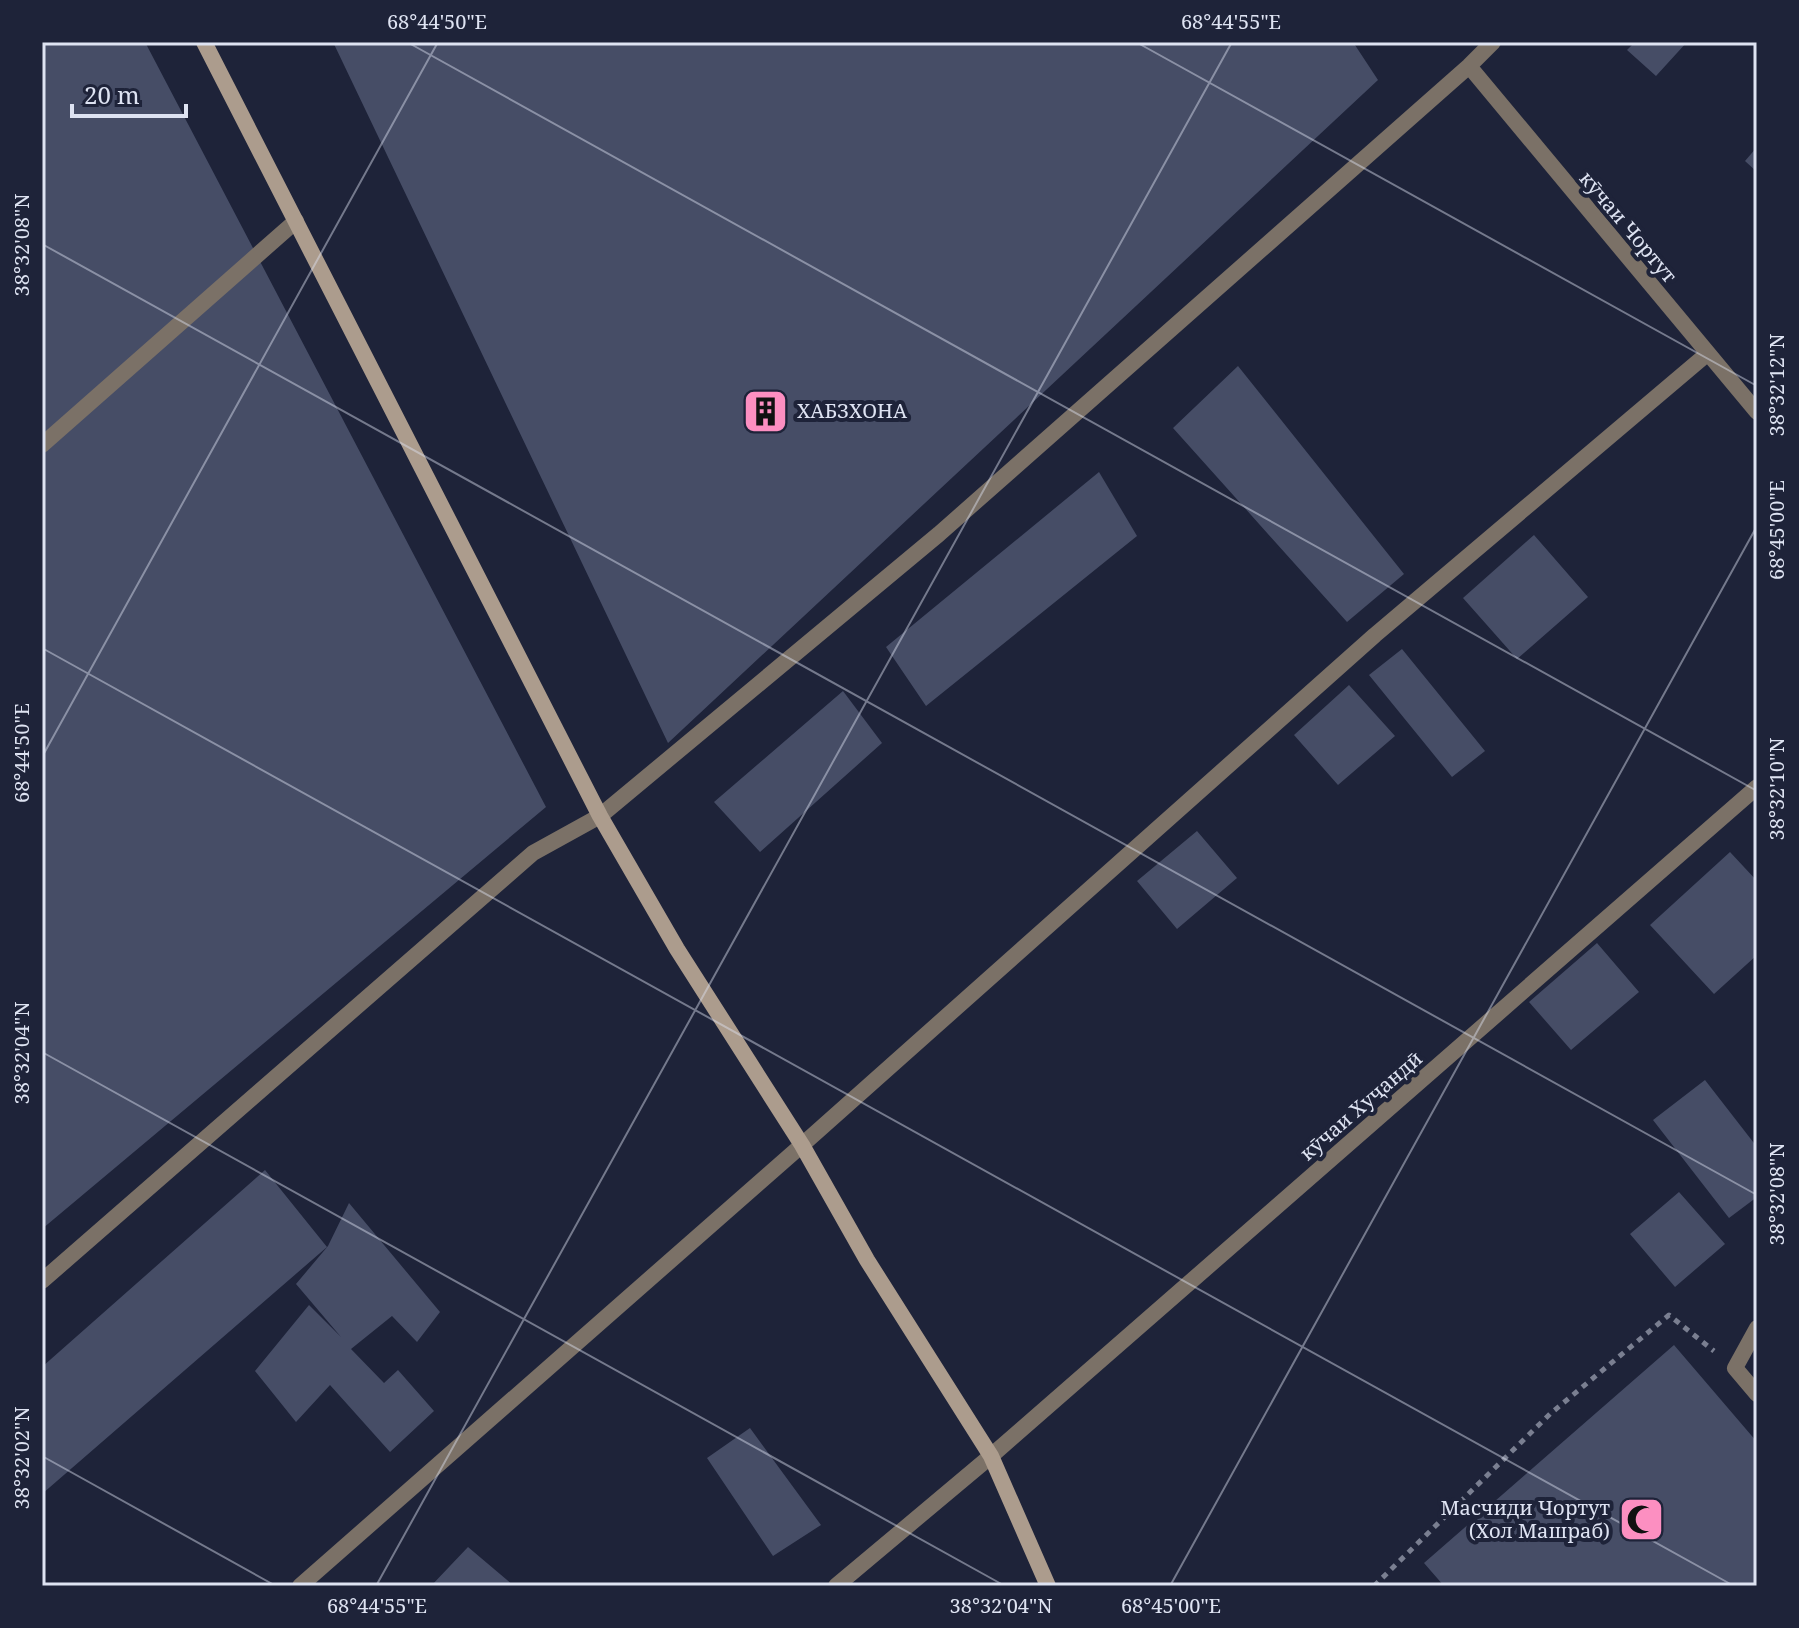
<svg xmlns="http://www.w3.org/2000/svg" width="1799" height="1628" font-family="'Noto Serif',serif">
<rect width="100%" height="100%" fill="#1e2339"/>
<!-- building -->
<path fill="#464d66" d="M 42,42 L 145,42 L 546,807 L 42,1229 Z
M 333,42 L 1353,42 L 1378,80 L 668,743 Z
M 1635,42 L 1687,42 L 1656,76 L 1627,50 Z
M 1757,147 L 1757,172 L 1745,161 Z
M 1238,366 L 1404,574 L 1347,622 L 1173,428 Z
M 1099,472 L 1137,536 L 926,706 L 886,647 Z
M 1534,535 L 1588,597 L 1517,659 L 1463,598 Z
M 1402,649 L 1485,751 L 1452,777 L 1369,675 Z
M 1349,685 L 1395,736 L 1338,785 L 1294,735 Z
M 843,691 L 882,743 L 760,852 L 714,802 Z
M 1197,831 L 1237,878 L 1177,929 L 1137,881 Z
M 1730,852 L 1757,881 L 1757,955 L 1714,994 L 1650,925 Z
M 1597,943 L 1639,992 L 1571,1050 L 1529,1002 Z
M 1705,1080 L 1757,1147 L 1757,1197 L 1729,1218 L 1653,1120 Z
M 265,1170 L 327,1247 L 42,1494 L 42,1367 Z
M 1679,1192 L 1725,1244 L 1675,1287 L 1630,1234 Z
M 349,1203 L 440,1312 L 417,1342 L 392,1316 L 351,1349 L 384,1383 L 398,1370 L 434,1411 L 390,1452 L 330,1385 L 296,1422 L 255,1371 L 309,1305 L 341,1337 L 296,1284 L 328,1246 Z
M 1674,1345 L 1757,1442 L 1757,1586 L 1444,1586 L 1424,1563 Z
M 750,1428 L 821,1525 L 773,1556 L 707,1458 Z
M 468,1547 L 514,1586 L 431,1586 Z"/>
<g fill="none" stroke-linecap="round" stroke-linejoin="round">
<!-- path -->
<path stroke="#7a7f91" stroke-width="5" stroke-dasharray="6 6" stroke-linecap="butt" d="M 1374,1586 L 1550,1414 L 1669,1315 L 1714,1351"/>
<!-- lane -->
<path stroke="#7b7167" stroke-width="16" d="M 42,445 L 296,221
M 42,1281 L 533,853 L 600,816
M 1757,1328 L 1735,1368 L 1757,1394"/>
<!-- street -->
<path stroke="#7b7167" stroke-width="16" d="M 1469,66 L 1757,412
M 600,816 L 939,534 L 1469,66 L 1493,42
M 300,1586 L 802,1145 L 1375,635 L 1707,354
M 836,1586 L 991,1456 L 1757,787"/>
<!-- secondary -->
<path stroke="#ac9c8d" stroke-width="16" d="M 204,42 L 600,816 L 677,949 L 802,1145 L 867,1260 L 991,1456 L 1048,1586"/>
</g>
<!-- ticks -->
<path fill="none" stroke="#dee3f2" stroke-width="2" stroke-opacity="0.45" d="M 407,42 L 1757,791M 1136,42 L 1757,386M 42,244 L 1757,1195M 42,648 L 1734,1586M 42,757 L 438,42M 42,1052 L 1005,1586M 42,1456 L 276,1586M 376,1586 L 1232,42M 1170,1586 L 1757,526"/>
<!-- icons -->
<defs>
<symbol id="building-square" viewBox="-11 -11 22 22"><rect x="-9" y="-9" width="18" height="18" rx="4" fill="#fc8fc1" stroke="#1e2339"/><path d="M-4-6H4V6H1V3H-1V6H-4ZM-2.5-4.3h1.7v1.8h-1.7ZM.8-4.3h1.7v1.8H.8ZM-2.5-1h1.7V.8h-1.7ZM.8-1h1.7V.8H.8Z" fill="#111"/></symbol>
<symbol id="mosque-square" viewBox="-11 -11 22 22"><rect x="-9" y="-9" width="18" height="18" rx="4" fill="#fc8fc1" stroke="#1e2339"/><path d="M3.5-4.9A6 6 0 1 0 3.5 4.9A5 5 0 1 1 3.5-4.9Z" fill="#111"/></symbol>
</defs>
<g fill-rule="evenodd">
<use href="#building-square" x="740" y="386" width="51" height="51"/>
<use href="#mosque-square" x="1616" y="1494" width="51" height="51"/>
</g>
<g text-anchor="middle" stroke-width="8" stroke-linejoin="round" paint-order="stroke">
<!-- street labels -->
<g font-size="20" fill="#dee3f2" stroke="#1e2339">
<text transform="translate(1628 227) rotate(50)" y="7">кӯчаи Чортут</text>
<text transform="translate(1361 1106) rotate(-41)" y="7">кӯчаи Хуҷандӣ</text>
</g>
<!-- poi labels -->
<g font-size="20" fill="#dee3f2" stroke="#1e2339" text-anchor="start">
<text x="797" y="418">ХАБЗХОНА</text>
<text x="1610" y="1515" text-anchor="end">Масчиди Чортут<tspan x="1610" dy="23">(Хол Машраб)</tspan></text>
</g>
</g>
<!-- border -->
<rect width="1799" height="1628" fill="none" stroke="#1e2339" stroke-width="88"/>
<!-- scale -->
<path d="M72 104v12h114v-12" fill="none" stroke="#dee3f2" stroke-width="4"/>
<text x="84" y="104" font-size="24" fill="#dee3f2" stroke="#1e2339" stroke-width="6" paint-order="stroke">20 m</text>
<rect x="44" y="44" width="1711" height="1540" fill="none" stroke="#dee3f2" stroke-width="3"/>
<g font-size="20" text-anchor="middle" fill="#dee3f2">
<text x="437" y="29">68°44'50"E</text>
<text x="1231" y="29">68°44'55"E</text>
<text transform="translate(22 245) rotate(-90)" y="7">38°32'08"N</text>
<text transform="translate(1777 385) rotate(-90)" y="7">38°32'12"N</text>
<text transform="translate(1777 530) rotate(-90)" y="7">68°45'00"E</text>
<text transform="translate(22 753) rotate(-90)" y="7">68°44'50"E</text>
<text transform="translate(1777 789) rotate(-90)" y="7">38°32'10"N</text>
<text transform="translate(22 1053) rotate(-90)" y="7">38°32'04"N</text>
<text transform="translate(1777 1194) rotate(-90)" y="7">38°32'08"N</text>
<text transform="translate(22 1458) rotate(-90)" y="7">38°32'02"N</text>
<text x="377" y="1613">68°44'55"E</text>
<text x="1001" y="1613">38°32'04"N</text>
<text x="1171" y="1613">68°45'00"E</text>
</g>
</svg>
